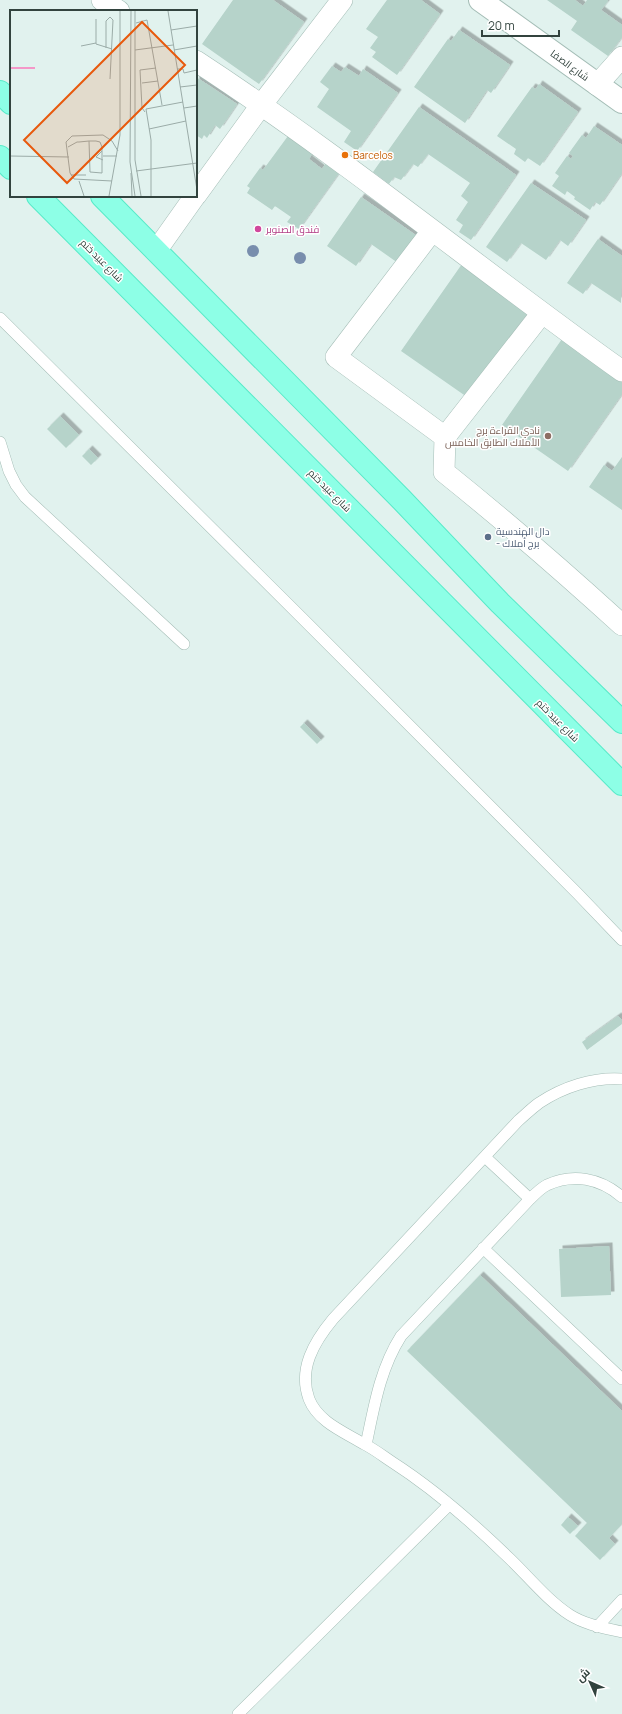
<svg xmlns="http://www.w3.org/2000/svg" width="622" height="1714" font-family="Manrope,Cairo,sans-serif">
<defs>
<filter id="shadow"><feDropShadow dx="3.5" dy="-3.5" stdDeviation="0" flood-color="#0004"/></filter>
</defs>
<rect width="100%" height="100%" fill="#e1f2ee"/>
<!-- building -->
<path fill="#b6d3ca" filter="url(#shadow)" d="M 233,0 L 273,0 L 304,22 L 259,84 L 202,44 Z
M 387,0 L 421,0 L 440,14 L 397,75 L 372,57 L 376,52 L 370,48 L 378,37 L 366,29 Z
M 547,0 L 575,0 L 583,6 L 587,0 L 607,0 L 608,1 L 601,10 L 622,25 L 622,37 L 608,56 L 571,30 L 577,21 Z
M 459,30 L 510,65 L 491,93 L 487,90 L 465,123 L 414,87 L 448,39 L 451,41 Z
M 332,66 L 341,72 L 345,67 L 359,76 L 363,69 L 398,93 L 357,151 L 344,142 L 351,131 L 317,107 L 329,89 L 320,82 Z
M 196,77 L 237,104 L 220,129 L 215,125 L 207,138 L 204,135 L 202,139 L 196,135 Z
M 539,84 L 578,112 L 540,166 L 528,158 L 525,162 L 514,154 L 516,149 L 497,136 L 532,87 L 536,89 Z
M 419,107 L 516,175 L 471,240 L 459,232 L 463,225 L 456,220 L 468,202 L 461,196 L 470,183 L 428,154 L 418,167 L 413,164 L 401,180 L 394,177 L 389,184 L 373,172 Z
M 594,126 L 622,145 L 622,173 L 600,205 L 595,202 L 590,210 L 574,199 L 575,197 L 567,191 L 565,195 L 552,186 L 559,176 L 555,173 L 567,156 L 571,159 L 573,156 L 569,153 L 582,135 L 586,138 Z
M 288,136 L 312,154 L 309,159 L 322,169 L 326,163 L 339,173 L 299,229 L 287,222 L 291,217 L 275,206 L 272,210 L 247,193 L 250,188 L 247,186 L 260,168 L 263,170 Z
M 531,183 L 586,220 L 568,246 L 560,240 L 546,260 L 521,243 L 507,262 L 486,247 Z
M 361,197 L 417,236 L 398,263 L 371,244 L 356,266 L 327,246 Z
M 598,239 L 622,256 L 621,303 L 591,283 L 583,294 L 567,283 Z
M 462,264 L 529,311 L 467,397 L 401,351 Z
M 562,339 L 622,381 L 622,394 L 568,471 L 502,425 Z
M 60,416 L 79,435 L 66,448 L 47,429 Z
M 89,449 L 98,458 L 91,465 L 82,456 Z
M 622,457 L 622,510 L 589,487 L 604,465 L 612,471 Z
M 304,723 L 321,740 L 317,744 L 300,727 Z
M 618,1016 L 622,1020 L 622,1024 L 587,1050 L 582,1042 Z
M 609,1246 L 611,1295 L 561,1297 L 559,1249 Z
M 480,1275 L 622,1411 L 622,1524 L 609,1538 L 615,1544 L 600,1560 L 575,1536 L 587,1523 L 407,1351 Z
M 568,1517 L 578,1526 L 570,1534 L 561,1525 Z"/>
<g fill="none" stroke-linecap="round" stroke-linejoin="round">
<defs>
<path id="service" d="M 0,318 L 306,622 L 577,893 L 622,940
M 0,442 L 9,471 L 16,485 L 25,497 L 184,644
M 622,1079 C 593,1077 563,1087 539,1103 C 532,1108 525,1115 518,1121 L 333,1319 C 314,1342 298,1369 309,1399 C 318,1422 344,1432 364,1444 C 374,1449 383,1456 392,1462 C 434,1489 473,1523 509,1558 C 529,1577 547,1600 570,1615 C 586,1625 605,1628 622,1632
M 485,1157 L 530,1199
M 483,1248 L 622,1379
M 366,1445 C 374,1407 380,1369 401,1336 L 530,1199 C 535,1194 541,1188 547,1185 C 573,1173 600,1178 622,1197
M 597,1627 L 622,1600
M 238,1714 L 449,1505"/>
<path id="minor" d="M 102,0 L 119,11
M 196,61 C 343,157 479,269 622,371
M 597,85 L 622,57
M 196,195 L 262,104 L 342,0
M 432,231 L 336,357 L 445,437 L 444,472 C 505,521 564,572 622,625
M 156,251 L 195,196
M 445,437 L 542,313"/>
<path id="tertiary" d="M 480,0 L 622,102"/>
<path id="primary" d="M 0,92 L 11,103
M 0,157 L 11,168
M 38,196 L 622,784
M 102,196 L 402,500 L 500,603 L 622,722"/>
</defs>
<!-- service casing -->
<use href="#service" stroke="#a4bdb6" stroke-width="12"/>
<!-- minor casing -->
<use href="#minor" stroke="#a4bdb6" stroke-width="22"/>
<!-- tertiary casing -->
<use href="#tertiary" stroke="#a4bdb6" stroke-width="24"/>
<!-- primary casing -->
<use href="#primary" stroke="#57eac8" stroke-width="24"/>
<!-- service -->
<use href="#service" stroke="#fff" stroke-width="11"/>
<!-- minor -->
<use href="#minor" stroke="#fff" stroke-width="21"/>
<!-- tertiary -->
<use href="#tertiary" stroke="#fff" stroke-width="22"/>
<!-- primary -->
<use href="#primary" stroke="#8dffe6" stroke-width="22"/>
</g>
<!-- trees -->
<g fill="#788ead">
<circle cx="253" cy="251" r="6"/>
<circle cx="300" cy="258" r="6"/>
</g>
<!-- markers -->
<circle fill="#e8710a" stroke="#fff" stroke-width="1.5" cx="345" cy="155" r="4"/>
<circle fill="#d1479c" stroke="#fff" stroke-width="1.5" cx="258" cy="229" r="4"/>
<circle fill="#8d6e63" stroke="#fff" stroke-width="1.5" cx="548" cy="436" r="4"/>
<circle fill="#5c6f8a" stroke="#fff" stroke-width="1.5" cx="488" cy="537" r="4"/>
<g text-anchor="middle" stroke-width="3" stroke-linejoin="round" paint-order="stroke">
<!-- street labels -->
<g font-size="10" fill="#32433e" stroke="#fff">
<text transform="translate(570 65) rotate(36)" y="4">شارع الصفا</text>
<text transform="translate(102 260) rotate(45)" y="4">شارع عبيد ختم</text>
<text transform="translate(330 490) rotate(45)" y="4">شارع عبيد ختم</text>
<text transform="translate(558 720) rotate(45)" y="4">شارع عبيد ختم</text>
</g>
<!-- food labels -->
<g font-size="10" fill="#c56008" stroke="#fff" text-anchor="start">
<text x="353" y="159">Barcelos</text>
</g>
<!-- hotel labels -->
<g font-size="10" fill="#b23c85" stroke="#fff" text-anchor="start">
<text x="266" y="233">فندق الصنوبر</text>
</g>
<!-- education labels -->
<g font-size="10" fill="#785e54" stroke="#fff" text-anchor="end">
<text x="540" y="434">نادي القراءة برج<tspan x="540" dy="12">الأملاك الطابق الخامس</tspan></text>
</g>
<!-- service labels -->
<g font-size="10" fill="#4e5e75" stroke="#fff" text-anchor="start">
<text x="496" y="535">دال الهندسية<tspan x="496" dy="12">- برج أملاك</tspan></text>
</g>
</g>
<!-- overview -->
<g transform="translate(10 10)">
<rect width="187" height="187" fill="#e1f2ee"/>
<path fill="none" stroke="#f498c8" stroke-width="2" d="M 0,58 L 25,58"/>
<path fill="none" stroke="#9baca8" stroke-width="1" d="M 121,1 L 120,152 L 125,186M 125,1 L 125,150 L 131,186M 158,1 L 187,180M 86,9 L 86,34 L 102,39M 126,13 L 137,10 L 152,95M 161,20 L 187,16M 71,36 L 86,33M 96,38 L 96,11 L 100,7 L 103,10 L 100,69M 125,40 L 163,35M 164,40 L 187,36M 167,59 L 173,59 L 174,63 L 187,60M 132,73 L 148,71M 170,77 L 187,75M 174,98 L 187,96M 135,102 L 132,98 L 130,60 L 146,58M 139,119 L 176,111M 58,137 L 67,132 L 69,132 L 79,131 L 86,131 L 90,132 L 92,137 L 92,163 L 80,162 L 79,131M 92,141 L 86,147 L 93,150M 0,146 L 59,147M 93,146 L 107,146M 126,161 L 187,153M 121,163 L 122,186M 61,165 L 76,165M 69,171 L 74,186M 102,171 L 64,169 L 60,163 L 56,132 L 62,126 L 93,125 L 102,131 L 108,141M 99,186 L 110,125 L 110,1M 141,186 L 141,130 L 136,99 L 173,92"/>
<path fill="#e8590c" fill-opacity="0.15" stroke="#e8590c" stroke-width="2" d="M 132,12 L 175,55 L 57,173 L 14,130 Z"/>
<rect width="187" height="187" fill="none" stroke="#32433e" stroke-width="2"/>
</g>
<!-- north arrow -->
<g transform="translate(590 1682) rotate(315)" stroke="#ffffff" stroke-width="3" paint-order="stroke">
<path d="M0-3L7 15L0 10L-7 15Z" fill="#32433e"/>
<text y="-6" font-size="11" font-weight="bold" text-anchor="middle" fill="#32433e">ش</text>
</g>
<!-- scale -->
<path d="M482 30v6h77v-6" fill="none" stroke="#32433e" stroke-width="2"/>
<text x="488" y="30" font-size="12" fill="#32433e" stroke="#ffffff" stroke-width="3" paint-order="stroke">20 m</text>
</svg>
